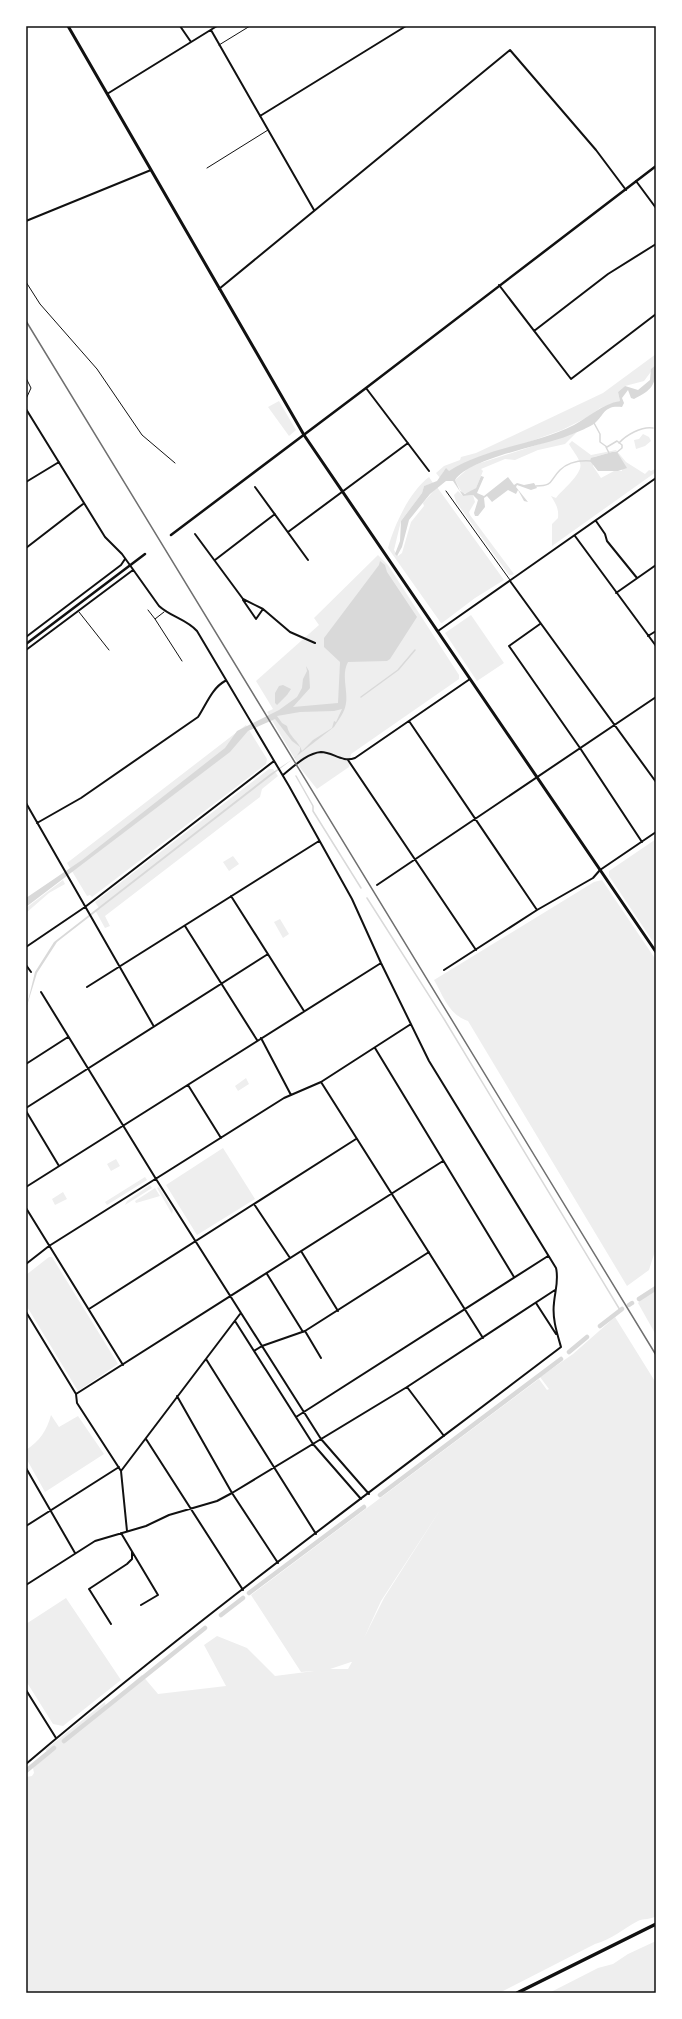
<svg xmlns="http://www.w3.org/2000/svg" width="682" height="2019" font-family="Inter,sans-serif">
<rect width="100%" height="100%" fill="#fff"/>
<!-- green -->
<path fill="#eee" fill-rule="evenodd" d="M 656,354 L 656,365 L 644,381 L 625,386 L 618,392 L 620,401 L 600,408 L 590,416 L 562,430 L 449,471 L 444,471 L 440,478 L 436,473 L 444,466 L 460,460 L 461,457 L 476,453 L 603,393 Z
M 279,401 L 296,430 L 289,436 L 268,407 Z
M 577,432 L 565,444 L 538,450 L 515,460 L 505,459 L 481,469 L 483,471 L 476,488 L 468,494 L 462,493 L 455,480 L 471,466 Z
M 643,434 L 649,437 L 651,441 L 645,446 L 636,449 L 634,440 L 639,439 Z
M 572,441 L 591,455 L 616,450 L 626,462 L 645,474 L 649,470 L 651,471 L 655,469 L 656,460 L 656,472 L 552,546 L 552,524 L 558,518 C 559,509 556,504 551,496 L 556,498 C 562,490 584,473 580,463 C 578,456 572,450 569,444 ZM 612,452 L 617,453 L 621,461 L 622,471 L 614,471 L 601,478 L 593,466 L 594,457 Z
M 429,477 L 433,483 L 424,486 L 422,493 L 401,521 L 394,550 L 398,556 L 402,553 L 411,522 L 424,506 L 423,503 L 437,487 L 504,580 L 475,598 L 442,623 L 441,623 L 388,548 C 394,526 409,492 429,477 Z
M 458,491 L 463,496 L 473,495 L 475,502 L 469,512 L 470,515 L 514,574 L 512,575 L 509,575 L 456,502 L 454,495 Z
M 378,555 L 388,565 L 459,675 L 459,679 L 351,754 L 349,767 L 317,789 L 301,769 L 267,712 L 273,709 L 256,681 L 319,625 L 314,618 Z
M 471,615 L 504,663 L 477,681 L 445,633 Z
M 246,725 L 267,759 L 266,764 L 92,897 L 90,895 L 87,896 L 67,863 Z
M 269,769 L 273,769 L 278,776 L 262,789 L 260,797 L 105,916 L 110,926 L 105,928 L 95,910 L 99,908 L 95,902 Z
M 656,839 L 656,946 L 609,876 L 609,871 Z
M 233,856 L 239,864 L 229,871 L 223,862 Z
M 63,880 L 65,884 L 49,893 L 26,913 L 26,908 Z
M 602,880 L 656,960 L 656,1248 L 649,1270 L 627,1286 L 468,1021 C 448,1014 444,997 434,980 L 594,882 Z
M 280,919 L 289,934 L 283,938 L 274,922 Z
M 246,1078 L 249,1084 L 238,1091 L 235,1086 Z
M 223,1148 L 255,1199 L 197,1235 L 166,1185 Z
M 116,1159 L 120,1166 L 111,1171 L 107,1164 Z
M 145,1177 L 147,1180 L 107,1205 L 105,1202 Z
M 150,1185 L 152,1188 L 125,1205 L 127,1201 Z
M 159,1187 L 173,1210 L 172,1214 L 157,1188 Z
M 155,1188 L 160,1196 L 136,1203 L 135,1201 Z
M 63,1192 L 67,1199 L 55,1205 L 52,1199 Z
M 49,1257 L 52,1257 L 118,1364 L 78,1391 L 26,1305 L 26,1275 Z
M 656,1287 L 656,1335 L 638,1303 L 639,1302 L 637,1298 Z
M 615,1317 L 656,1383 L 656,1916 C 650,1920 644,1918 638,1921 C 623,1929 612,1939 595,1944 L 499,1993 L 26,1993 L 26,1777 L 32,1776 L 34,1773 L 33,1768 L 50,1753 L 45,1750 L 105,1702 L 106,1708 L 109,1703 L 142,1675 L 158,1694 L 226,1686 L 204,1645 L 217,1636 L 247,1648 L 275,1676 L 314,1671 L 301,1672 L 251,1595 L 539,1379 L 547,1390 L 549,1389 L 540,1377 L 573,1354 ZM 442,1507 L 384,1598 L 364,1638 L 381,1601 ZM 352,1662 L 348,1669 L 330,1669 L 351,1662 Z
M 51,1415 L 59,1427 L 78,1416 L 104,1454 L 45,1492 L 26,1458 L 26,1450 C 40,1441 47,1430 51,1415 Z
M 66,1598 L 121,1680 L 63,1726 L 53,1724 L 26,1681 L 26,1624 Z
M 656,1941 L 656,1993 L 549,1993 L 598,1968 L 613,1964 L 628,1954 Z"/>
<!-- water -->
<path fill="#d9d9d9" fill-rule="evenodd" d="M 656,365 C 656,385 652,390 634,399 L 631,398 L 628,390 L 622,398 L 624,403 L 622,407 C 604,405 605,414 595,423 C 589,428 570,435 562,438 C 535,447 469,459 455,480 L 460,491 L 465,494 L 476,488 L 481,476 L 484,477 L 477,493 L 484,496 L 508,477 L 514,485 L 517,483 L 524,485 L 534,483 L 537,488 L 531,490 L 517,485 L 516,487 L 528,502 L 524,501 L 518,490 L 516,494 L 508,490 L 492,502 L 487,496 L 484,498 L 485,507 L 478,516 L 475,516 L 474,513 L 478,500 L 473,495 L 463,496 L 453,481 L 446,481 L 430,494 L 409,520 L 402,547 L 397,556 L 395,554 L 400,541 L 401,521 L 422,493 L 424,486 L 437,481 L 446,468 L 449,471 C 487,447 535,445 574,425 C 589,417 602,404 620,401 L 618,392 L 625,386 L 638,390 L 650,380 L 651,369 Z
M 612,452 L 617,452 L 627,468 L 618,471 L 598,471 L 590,461 L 591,458 Z
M 380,561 L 385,565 L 387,572 L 417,617 L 390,659 L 387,661 L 348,662 C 341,675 348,690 346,703 C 345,712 339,719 334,727 L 57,942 L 37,973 L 26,1009 L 35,972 L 54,942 L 270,774 L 296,757 L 300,751 L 300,747 L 292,741 L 275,719 L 248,731 L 230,752 L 26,907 L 26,898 L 82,860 L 225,748 L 237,731 L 279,710 L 297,697 L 302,688 L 303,679 L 307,671 L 306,666 L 309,671 L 310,688 L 293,707 L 338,703 L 340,662 L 324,647 L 324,638 L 379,565 ZM 342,709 L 336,722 L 334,721 L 332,728 L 313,740 L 302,751 C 299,741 289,737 287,726 L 282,723 L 277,716 L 300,712 L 334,711 Z
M 283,685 L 291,689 L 287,695 L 277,705 L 275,703 L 275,693 L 279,686 Z"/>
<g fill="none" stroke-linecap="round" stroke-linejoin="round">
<!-- stream -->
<path stroke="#d9d9d9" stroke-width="1.5" d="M 594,423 L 600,434 L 600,442 L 607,447 L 617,441 L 622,445 L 622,448 L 616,453
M 619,443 C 626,435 642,426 653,428
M 606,447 L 609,453
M 536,486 C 554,486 549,481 560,470 C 568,462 581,460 592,461
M 361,697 L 398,670 L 415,650
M 296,776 L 313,806 L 313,811 L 361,888
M 367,898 L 444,1019 L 620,1310"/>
<!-- canal -->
<path stroke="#d9d9d9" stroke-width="4.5" d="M 639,1299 L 656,1288
M 629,1305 L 632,1303
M 600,1326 L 622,1309
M 569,1352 L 587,1337
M 380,1495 L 561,1359
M 249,1593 L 364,1507
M 221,1615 L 243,1598
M 64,1741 L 205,1628
M 26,1771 L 54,1748"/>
<!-- service -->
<path stroke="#111" stroke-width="1" d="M 219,45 L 250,26
M 207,168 L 268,130
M 26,282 L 40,304 L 97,369 L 142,435 L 175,463
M 26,378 L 31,388 L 26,399
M 446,491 L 510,580
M 148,610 L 155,619
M 79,612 L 109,650
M 164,612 L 155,619 L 182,661"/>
<!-- minor -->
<path stroke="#111" stroke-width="2" d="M 180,26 L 191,42
M 211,30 L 314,210
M 107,94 L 217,26
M 260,116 L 406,26
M 636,181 L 656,208
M 26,221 L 151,170
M 499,285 L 571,379 L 656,314
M 219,289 L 510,50 L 596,150 L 626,190
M 534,331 L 608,274 L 656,244
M 366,388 L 429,471
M 26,409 L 105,537 L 122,554 L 159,606 C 171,617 186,619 197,631 L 289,786 L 352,899 L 381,963 L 429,1061 L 556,1268 C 559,1280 555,1291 554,1303 C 552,1318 557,1333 561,1347 C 381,1484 198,1618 26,1764
M 26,482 L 59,462
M 255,487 L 308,560
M 596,521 L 605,534 L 607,541 L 637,578
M 288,532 L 408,443
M 195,534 L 243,599 L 263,609 L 290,632 L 315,643
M 575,536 L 656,646
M 26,548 L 83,504
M 215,560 L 275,514
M 510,581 L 656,782
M 616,593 L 656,565
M 243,600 L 256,619 L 263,609
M 540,624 L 509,646 L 580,748 L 642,842
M 438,631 L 656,478
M 648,636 L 656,631
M 26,637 L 121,565 L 125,559
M 26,650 L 133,570
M 409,721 L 537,910
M 348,760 L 476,950
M 283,775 C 293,767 307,753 321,752 C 333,752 342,763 355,758 L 470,679
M 26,803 L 153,1025
M 37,823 L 81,798 L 198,717 C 206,705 212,688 225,681
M 377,885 L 656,697
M 231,896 L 304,1011
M 185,926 L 257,1040
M 26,947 L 85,907 L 274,761
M 26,965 L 31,972
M 444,970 L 537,910 L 593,878 L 600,870 L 656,832
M 87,987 L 319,841
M 41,992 L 156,1179 L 321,1439 L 369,1494
M 261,1038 L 291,1095
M 375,1048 L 514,1277
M 26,1064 L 68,1037
M 321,1082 L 483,1338
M 188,1085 L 221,1138
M 26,1108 L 268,954
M 26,1111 L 59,1166
M 26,1187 L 381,963
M 254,1204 L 290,1258
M 26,1208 L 123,1365
M 301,1251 L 338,1311
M 26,1264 L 49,1246 L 284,1098 L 321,1082 L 411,1024
M 267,1274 L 303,1332
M 536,1303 L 556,1334
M 89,1309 L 356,1139
M 26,1312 L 76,1394 L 77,1403 L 121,1471 L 127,1531
M 235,1321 L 313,1444 L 361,1499
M 305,1331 L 321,1358
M 254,1351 L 262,1346 L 305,1331 L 429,1252
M 206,1359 L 316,1534
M 407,1387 L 444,1436
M 76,1394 L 443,1161
M 177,1396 L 232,1493 L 278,1563
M 296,1417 L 548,1256
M 146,1439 L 243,1590
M 26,1468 L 75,1553
M 121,1471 L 240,1314
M 26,1526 L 119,1467
M 121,1533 L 158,1595 L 141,1605
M 26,1585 L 95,1541 L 146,1526 L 169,1515 L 217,1501 L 232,1493 L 407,1387 L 555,1290
M 111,1624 L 89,1589 L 127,1564 L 132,1559 L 132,1552
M 26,1690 L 56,1738"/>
<!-- tertiary -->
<path stroke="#111" stroke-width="2.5" d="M 171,535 L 366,388 L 656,166
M 26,644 L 145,554"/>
<!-- secondary -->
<path stroke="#111" stroke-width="3" d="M 68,26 L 304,435 L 656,952"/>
<!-- primary -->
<path stroke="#111" stroke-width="3.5" d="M 517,1993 L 656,1924"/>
<!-- rail -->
<path stroke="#707070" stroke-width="1.5" d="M 26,321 L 656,1355"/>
</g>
<!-- border -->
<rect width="682" height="2019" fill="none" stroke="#ffffff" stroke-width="54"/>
<rect x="27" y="27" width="628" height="1965" fill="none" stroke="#111" stroke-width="1.5"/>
</svg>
